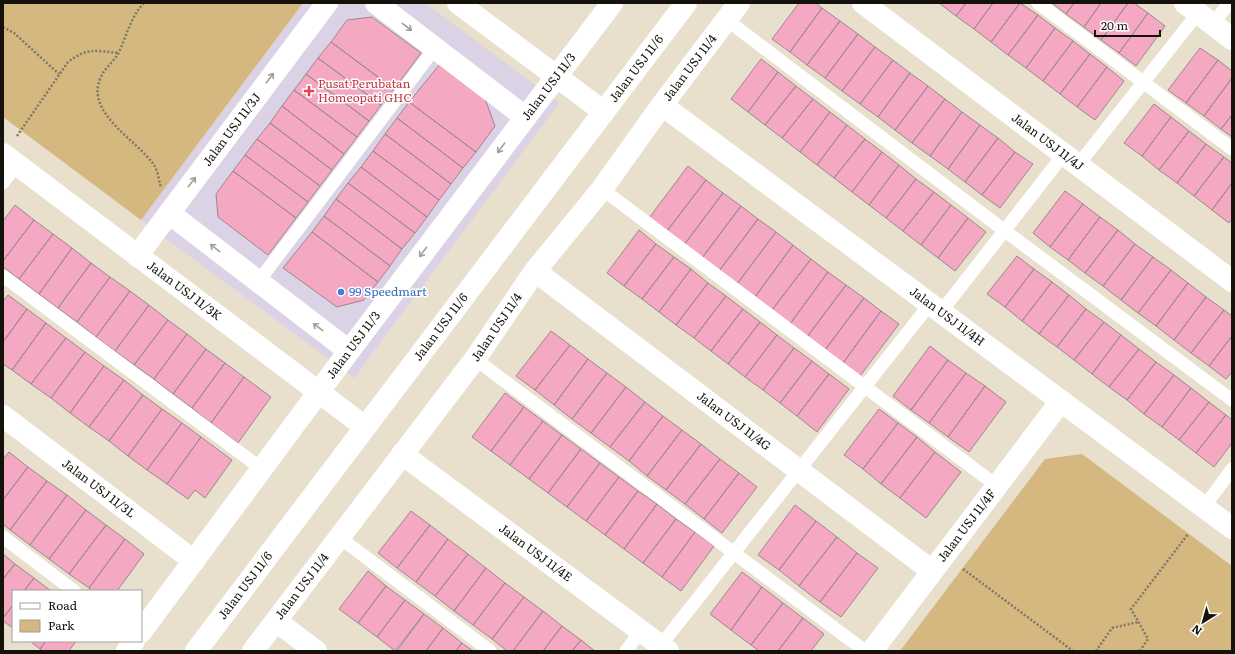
<svg xmlns="http://www.w3.org/2000/svg" width="1235" height="654" font-family="Literata,serif">
<rect width="100%" height="100%" fill="#e9dfcd"/>
<!-- commercial -->
<path fill="#dcd2e6" d="M 303,3 L 425,3 L 559,103 L 354,378 L 141,220 Z"/>
<!-- green -->
<path fill="#d4b87f" d="M 3,3 L 303,3 L 141,220 L 3,117 Z
M 1082,454 L 1232,566 L 1232,651 L 900,651 L 1045,459 Z"/>
<!-- building -->
<path fill="#f5a8c2" stroke="#9c878e" d="M 799,3 L 816,3 L 822,8 L 790,52 L 772,39 Z
M 939,3 L 966,3 L 956,16 Z
M 966,3 L 993,3 L 974,29 L 956,16 Z
M 993,3 L 1020,3 L 991,42 L 974,29 Z
M 1020,3 L 1038,15 L 1008,55 L 991,42 Z
M 1052,3 L 1074,3 L 1066,14 Z
M 1074,3 L 1101,3 L 1084,27 L 1066,14 Z
M 1101,3 L 1128,3 L 1101,40 L 1084,27 Z
M 1128,3 L 1134,3 L 1148,13 L 1119,53 L 1101,40 Z
M 822,8 L 840,21 L 807,65 L 790,52 Z
M 1148,13 L 1165,26 L 1136,66 L 1119,53 Z
M 1038,15 L 1055,28 L 1026,68 L 1008,55 Z
M 372,17 L 421,53 L 394,89 L 331,42 L 347,20 Z
M 840,21 L 858,34 L 825,78 L 807,65 Z
M 1055,28 L 1073,41 L 1043,81 L 1026,68 Z
M 858,34 L 875,47 L 842,91 L 825,78 Z
M 1073,41 L 1090,54 L 1060,94 L 1043,81 Z
M 331,42 L 394,89 L 381,105 L 318,58 Z
M 875,47 L 893,60 L 860,104 L 842,91 Z
M 1200,48 L 1218,60 L 1186,103 L 1168,90 Z
M 1090,54 L 1107,67 L 1077,107 L 1060,94 Z
M 318,58 L 381,105 L 369,121 L 306,74 Z
M 761,59 L 778,72 L 748,112 L 731,99 Z
M 893,60 L 910,73 L 878,117 L 860,104 Z
M 1218,60 L 1232,71 L 1232,78 L 1204,116 L 1186,103 Z
M 440,64 L 484,96 L 495,126 L 476,152 L 409,102 Z
M 1107,67 L 1124,81 L 1095,120 L 1077,107 Z
M 778,72 L 796,86 L 765,125 L 748,112 Z
M 910,73 L 928,86 L 895,130 L 878,117 Z
M 306,74 L 369,121 L 357,137 L 294,90 Z
M 1232,78 L 1232,115 L 1221,129 L 1204,116 Z
M 796,86 L 813,99 L 782,138 L 765,125 Z
M 928,86 L 945,99 L 912,143 L 895,130 Z
M 294,90 L 357,137 L 344,154 L 282,106 Z
M 813,99 L 830,112 L 800,152 L 782,138 Z
M 945,99 L 962,112 L 930,156 L 912,143 Z
M 409,102 L 476,152 L 463,168 L 397,118 Z
M 1154,104 L 1171,117 L 1142,156 L 1124,143 Z
M 282,106 L 344,154 L 332,170 L 270,123 Z
M 830,112 L 847,125 L 817,165 L 800,152 Z
M 962,112 L 980,125 L 948,169 L 930,156 Z
M 1232,115 L 1232,137 L 1221,129 Z
M 1171,117 L 1189,131 L 1159,170 L 1142,156 Z
M 397,118 L 463,168 L 451,184 L 385,134 Z
M 270,123 L 332,170 L 320,186 L 257,139 Z
M 847,125 L 865,139 L 834,178 L 817,165 Z
M 980,125 L 998,138 L 965,182 L 948,169 Z
M 1189,131 L 1206,144 L 1177,183 L 1159,170 Z
M 385,134 L 451,184 L 439,200 L 373,151 Z
M 998,138 L 1015,152 L 982,195 L 965,182 Z
M 257,139 L 320,186 L 308,202 L 245,155 Z
M 865,139 L 882,152 L 852,192 L 834,178 Z
M 1206,144 L 1224,157 L 1194,196 L 1177,183 Z
M 373,151 L 439,200 L 427,217 L 361,167 Z
M 882,152 L 899,165 L 869,205 L 852,192 Z
M 1015,152 L 1033,164 L 1000,208 L 982,195 Z
M 245,155 L 308,202 L 296,218 L 233,171 Z
M 1224,157 L 1232,163 L 1232,183 L 1212,210 L 1194,196 Z
M 899,165 L 916,179 L 886,218 L 869,205 Z
M 688,166 L 706,180 L 667,231 L 649,218 Z
M 361,167 L 427,217 L 415,233 L 348,183 Z
M 233,171 L 296,218 L 268,255 L 218,217 L 216,194 Z
M 916,179 L 934,192 L 903,231 L 886,218 Z
M 706,180 L 723,193 L 684,245 L 667,231 Z
M 348,183 L 415,233 L 402,249 L 336,199 Z
M 1232,183 L 1232,219 L 1229,223 L 1212,210 Z
M 1065,191 L 1083,204 L 1050,247 L 1033,233 Z
M 934,192 L 951,205 L 921,245 L 903,231 Z
M 723,193 L 741,206 L 702,258 L 684,245 Z
M 336,199 L 402,249 L 390,266 L 324,216 Z
M 1083,204 L 1100,217 L 1068,260 L 1050,247 Z
M 15,205 L 34,220 L 3,261 L 3,221 Z
M 951,205 L 968,218 L 938,258 L 921,245 Z
M 741,206 L 758,219 L 719,271 L 702,258 Z
M 324,216 L 390,266 L 378,282 L 312,232 Z
M 1100,217 L 1118,230 L 1085,273 L 1068,260 Z
M 968,218 L 986,232 L 955,271 L 938,258 Z
M 758,219 L 776,232 L 737,284 L 719,271 Z
M 34,220 L 53,234 L 19,279 L 3,267 L 3,261 Z
M 639,230 L 656,244 L 624,286 L 607,273 Z
M 1118,230 L 1135,244 L 1103,286 L 1085,273 Z
M 312,232 L 378,282 L 364,300 L 337,307 L 283,268 Z
M 776,232 L 793,245 L 755,297 L 737,284 Z
M 53,234 L 72,248 L 39,294 L 19,279 Z
M 656,244 L 674,257 L 642,299 L 624,286 Z
M 1135,244 L 1153,257 L 1121,300 L 1103,286 Z
M 793,245 L 811,259 L 772,310 L 755,297 Z
M 72,248 L 91,263 L 58,308 L 39,294 Z
M 1017,256 L 1034,269 L 1005,307 L 987,294 Z
M 674,257 L 691,269 L 659,312 L 642,299 Z
M 1153,257 L 1171,270 L 1138,313 L 1121,300 Z
M 811,259 L 828,272 L 790,324 L 772,310 Z
M 91,263 L 110,277 L 77,322 L 58,308 Z
M 691,269 L 708,283 L 676,325 L 659,312 Z
M 1034,269 L 1052,282 L 1022,321 L 1005,307 Z
M 1171,270 L 1188,283 L 1156,326 L 1138,313 Z
M 828,272 L 846,285 L 807,337 L 790,324 Z
M 110,277 L 130,291 L 96,337 L 77,322 Z
M 1052,282 L 1069,295 L 1039,334 L 1022,321 Z
M 708,283 L 726,296 L 694,338 L 676,325 Z
M 1188,283 L 1206,297 L 1174,340 L 1156,326 Z
M 846,285 L 864,298 L 825,350 L 807,337 Z
M 130,291 L 149,305 L 115,351 L 96,337 Z
M 8,295 L 27,309 L 3,342 L 3,301 Z
M 1069,295 L 1086,309 L 1057,347 L 1039,334 Z
M 726,296 L 743,309 L 711,351 L 694,338 Z
M 1206,297 L 1224,310 L 1191,353 L 1174,340 Z
M 864,298 L 881,311 L 843,363 L 825,350 Z
M 149,305 L 168,320 L 134,365 L 115,351 Z
M 27,309 L 46,323 L 12,370 L 3,364 L 3,342 Z
M 743,309 L 760,322 L 728,364 L 711,351 Z
M 1086,309 L 1104,322 L 1074,360 L 1057,347 Z
M 1224,310 L 1232,316 L 1232,336 L 1209,366 L 1191,353 Z
M 881,311 L 899,324 L 860,376 L 843,363 Z
M 168,320 L 187,334 L 154,379 L 134,365 Z
M 760,322 L 777,335 L 745,377 L 728,364 Z
M 1104,322 L 1121,335 L 1092,374 L 1074,360 Z
M 46,323 L 66,338 L 31,384 L 12,370 Z
M 551,331 L 570,345 L 535,390 L 516,376 Z
M 187,334 L 206,349 L 173,394 L 154,379 Z
M 777,335 L 794,348 L 763,390 L 745,377 Z
M 1121,335 L 1139,349 L 1109,387 L 1092,374 Z
M 1232,336 L 1232,372 L 1226,379 L 1209,366 Z
M 66,338 L 85,352 L 51,398 L 31,384 Z
M 570,345 L 588,359 L 554,405 L 535,390 Z
M 930,346 L 948,360 L 911,410 L 893,396 Z
M 794,348 L 812,361 L 780,403 L 763,390 Z
M 206,349 L 225,363 L 192,408 L 173,394 Z
M 1139,349 L 1156,362 L 1127,400 L 1109,387 Z
M 85,352 L 104,366 L 70,413 L 51,398 Z
M 588,359 L 607,373 L 572,419 L 554,405 Z
M 948,360 L 966,373 L 929,423 L 911,410 Z
M 812,361 L 829,374 L 797,416 L 780,403 Z
M 1156,362 L 1174,375 L 1144,414 L 1127,400 Z
M 225,363 L 244,377 L 211,423 L 192,408 Z
M 104,366 L 124,380 L 89,427 L 70,413 Z
M 607,373 L 626,387 L 591,433 L 572,419 Z
M 966,373 L 985,386 L 948,437 L 929,423 Z
M 829,374 L 849,389 L 817,432 L 797,416 Z
M 1174,375 L 1191,388 L 1162,427 L 1144,414 Z
M 244,377 L 271,397 L 238,443 L 211,423 Z
M 124,380 L 143,395 L 109,441 L 89,427 Z
M 985,386 L 1006,402 L 969,452 L 948,437 Z
M 626,387 L 645,402 L 610,447 L 591,433 Z
M 1191,388 L 1209,402 L 1179,440 L 1162,427 Z
M 505,393 L 524,407 L 491,451 L 472,437 Z
M 143,395 L 162,409 L 128,456 L 109,441 Z
M 645,402 L 663,416 L 629,461 L 610,447 Z
M 1209,402 L 1226,415 L 1196,453 L 1179,440 Z
M 524,407 L 543,421 L 510,465 L 491,451 Z
M 162,409 L 182,423 L 147,470 L 128,456 Z
M 879,409 L 898,423 L 863,469 L 844,455 Z
M 1226,415 L 1232,420 L 1232,443 L 1214,467 L 1196,453 Z
M 663,416 L 682,430 L 647,476 L 629,461 Z
M 543,421 L 562,435 L 529,479 L 510,465 Z
M 182,423 L 201,437 L 167,484 L 147,470 Z
M 898,423 L 917,437 L 881,484 L 863,469 Z
M 682,430 L 701,444 L 666,490 L 647,476 Z
M 562,435 L 581,449 L 548,493 L 529,479 Z
M 201,437 L 232,460 L 205,498 L 195,490 L 188,499 L 167,484 Z
M 917,437 L 935,452 L 900,498 L 881,484 Z
M 701,444 L 720,459 L 685,504 L 666,490 Z
M 581,449 L 600,463 L 567,507 L 548,493 Z
M 9,452 L 28,467 L 3,500 L 3,459 Z
M 935,452 L 961,472 L 926,518 L 900,498 Z
M 720,459 L 739,473 L 704,519 L 685,504 Z
M 600,463 L 619,477 L 586,521 L 567,507 Z
M 28,467 L 47,481 L 10,530 L 3,524 L 3,500 Z
M 739,473 L 757,487 L 722,533 L 704,519 Z
M 619,477 L 638,491 L 605,535 L 586,521 Z
M 47,481 L 67,495 L 30,545 L 10,530 Z
M 638,491 L 657,504 L 624,549 L 605,535 Z
M 67,495 L 86,510 L 49,559 L 30,545 Z
M 657,504 L 676,519 L 643,563 L 624,549 Z
M 795,505 L 816,521 L 779,570 L 758,555 Z
M 86,510 L 106,525 L 69,574 L 49,559 Z
M 411,511 L 430,525 L 397,568 L 378,553 Z
M 676,519 L 695,532 L 662,577 L 643,563 Z
M 816,521 L 837,537 L 799,586 L 779,570 Z
M 106,525 L 125,539 L 89,588 L 69,574 Z
M 430,525 L 448,539 L 416,582 L 397,568 Z
M 695,532 L 714,546 L 681,591 L 662,577 Z
M 837,537 L 857,553 L 820,602 L 799,586 Z
M 125,539 L 144,554 L 117,591 L 92,591 L 89,588 Z
M 448,539 L 468,554 L 435,596 L 416,582 Z
M 857,553 L 878,568 L 841,617 L 820,602 Z
M 3,554 L 15,564 L 3,579 Z
M 468,554 L 486,568 L 454,611 L 435,596 Z
M 15,564 L 34,578 L 24,591 L 13,591 L 13,605 L 3,618 L 3,579 Z
M 486,568 L 505,583 L 473,625 L 454,611 Z
M 368,571 L 386,586 L 358,623 L 339,609 Z
M 742,572 L 762,587 L 731,630 L 710,614 Z
M 34,578 L 51,591 L 24,591 Z
M 505,583 L 524,597 L 492,639 L 473,625 Z
M 386,586 L 405,600 L 377,637 L 358,623 Z
M 762,587 L 783,603 L 751,645 L 731,630 Z
M 524,597 L 543,611 L 513,651 L 507,651 L 492,639 Z
M 405,600 L 424,614 L 395,651 L 377,637 Z
M 783,603 L 803,618 L 778,651 L 759,651 L 751,645 Z
M 13,605 L 13,628 L 3,621 L 3,618 Z
M 543,611 L 562,626 L 543,651 L 513,651 Z
M 424,614 L 443,628 L 426,651 L 397,651 Z
M 803,618 L 824,634 L 811,651 L 778,651 Z
M 562,626 L 581,640 L 572,651 L 543,651 Z
M 443,628 L 462,643 L 456,651 L 426,651 Z
M 581,640 L 595,651 L 572,651 Z
M 30,641 L 46,641 L 40,649 Z
M 46,641 L 76,641 L 69,651 L 43,651 L 40,649 Z
M 462,643 L 473,651 L 456,651 Z"/>
<g fill="none" stroke-linecap="round" stroke-linejoin="round">
<!-- path -->
<path stroke="#7d776a" stroke-width="2.5" stroke-dasharray="2 2" stroke-linecap="butt" d="M 144,3 C 131,16 127,35 119,52 C 114,62 104,68 100,79 C 86,114 137,140 154,165 C 158,171 159,181 161,188
M 3,27 L 14,33 L 59,74
M 17,136 L 68,62 C 88,47 95,51 119,53
M 963,569 L 1073,651
M 1096,651 L 1112,628 L 1138,622
M 1140,651 L 1148,639 L 1131,609 L 1188,534"/>
<!-- service -->
<path stroke="#fff" stroke-width="13" d="M 1038,3 L 1232,149
M 727,20 L 1005,231 L 1232,400
M 1213,24 L 1229,3
M 1078,165 L 1198,13
M 3,183 L 17,164
M 602,189 L 997,486
M 3,276 L 262,469
M 258,282 L 435,48
M 941,312 L 1064,154
M 475,359 L 865,651
M 1204,507 L 1232,469
M 3,537 L 74,591
M 339,537 L 490,651
M 661,645 L 930,304
M 626,651 L 641,631"/>
<!-- minor -->
<g stroke="#fff" stroke-width="22">
<path d="M 376,3 L 525,117"/>
<path d="M 458,3 L 604,112"/>
<path id="s1" d="M 863,3 L 1232,281"/>
<path d="M 1185,3 L 1232,39"/>
<path id="s2" d="M 662,105 L 1232,528"/>
<path id="s3" d="M 3,154 L 365,427"/>
<path d="M 169,213 L 349,351"/>
<path id="s4" d="M 137,256 L 327,3"/>
<path id="s5" d="M 535,271 L 932,571"/>
<path id="s6" d="M 3,416 L 194,561"/>
<path id="s7" d="M 402,454 L 668,651"/>
<path d="M 276,621 L 316,651"/>
<path id="s8" d="M 141,632 L 349,351 L 612,3"/>
<path d="M 127,651 L 134,641"/>
<path id="s9" d="M 253,651 L 475,359 L 535,271 L 602,189 L 662,105 L 739,3"/>
<path id="s10" d="M 872,651 L 1061,401"/>
</g>
<!-- tertiary -->
<path stroke="#fff" stroke-width="22" id="s11" d="M 196,651 L 686,3"/>
</g>
<!-- one-way arrows -->
<defs><path id="oneway-shaft" d="M-6 0H5M1.5-3L5.5 0L1.5 3" fill="none" stroke-width="1.6" stroke-linecap="round" stroke-linejoin="round"/></defs>
<g stroke="#a1a09d">
<use href="#oneway-shaft" transform="translate(407 27) rotate(37)"/>
<use href="#oneway-shaft" transform="translate(270 78) rotate(-53)"/>
<use href="#oneway-shaft" transform="translate(501 148) rotate(127)"/>
<use href="#oneway-shaft" transform="translate(192 182) rotate(-53)"/>
<use href="#oneway-shaft" transform="translate(215 248) rotate(-142)"/>
<use href="#oneway-shaft" transform="translate(423 252) rotate(127)"/>
<use href="#oneway-shaft" transform="translate(318 327) rotate(-143)"/>
</g>
<!-- markers -->
<path fill="#e0444e" stroke="#fff" stroke-width="1.5" d="M307 85h4v4h4v4h-4v4h-4v-4h-4v-4h4z"/>
<circle fill="#3f7fe0" stroke="#fff" stroke-width="1.5" cx="341" cy="292" r="4"/>
<g text-anchor="middle" stroke-width="3" stroke-linejoin="round" paint-order="stroke">
<!-- street labels -->
<g font-size="12" fill="#15120b" stroke="#fff">
<text dy="4" stroke="none"><textPath href="#s9" startOffset="729">Jalan USJ 11/4</textPath></text>
<text dy="4" stroke="none"><textPath href="#s11" startOffset="730">Jalan USJ 11/6</textPath></text>
<text dy="4" stroke="none"><textPath href="#s8" startOffset="681">Jalan USJ 11/3</textPath></text>
<text dy="4" stroke="none"><textPath href="#s4" startOffset="158">Jalan USJ 11/3J</textPath></text>
<text dy="4" stroke="none"><textPath href="#s1" startOffset="231">Jalan USJ 11/4J</textPath></text>
<text dy="4" stroke="none"><textPath href="#s3" startOffset="227">Jalan USJ 11/3K</textPath></text>
<text dy="4" stroke="none"><textPath href="#s2" startOffset="355">Jalan USJ 11/4H</textPath></text>
<text dy="4" stroke="none"><textPath href="#s11" startOffset="406">Jalan USJ 11/6</textPath></text>
<text dy="4" stroke="none"><textPath href="#s9" startOffset="405">Jalan USJ 11/4</textPath></text>
<text dy="4" stroke="none"><textPath href="#s8" startOffset="357">Jalan USJ 11/3</textPath></text>
<text dy="4" stroke="none"><textPath href="#s5" startOffset="249">Jalan USJ 11/4G</textPath></text>
<text dy="4" stroke="none"><textPath href="#s6" startOffset="120">Jalan USJ 11/3L</textPath></text>
<text dy="4" stroke="none"><textPath href="#s10" startOffset="157">Jalan USJ 11/4F</textPath></text>
<text dy="4" stroke="none"><textPath href="#s7" startOffset="166">Jalan USJ 11/4E</textPath></text>
<text dy="4" stroke="none"><textPath href="#s11" startOffset="82">Jalan USJ 11/6</textPath></text>
<text dy="4" stroke="none"><textPath href="#s9" startOffset="81">Jalan USJ 11/4</textPath></text>
</g>
<!-- health labels -->
<g font-size="12" fill="#be3a42" stroke="#fff" text-anchor="start">
<text x="318" y="88">Pusat Perubatan<tspan x="318" dy="14">Homeopati GHC</tspan></text>
</g>
<!-- shop labels -->
<g font-size="12" fill="#366cbe" stroke="#fff" text-anchor="start">
<text x="349" y="296">99 Speedmart</text>
</g>
</g>
<!-- border -->
<rect width="1235" height="654" fill="none" stroke="#15120b" stroke-width="8"/>
<!-- legend -->
<rect x="12" y="590" width="130" height="52" fill="#ffffff" stroke="#a1a09d"/>
<rect x="20" y="603" width="20" height="6" fill="#ffffff" stroke="#a1a09d"/>
<text x="48" y="610" font-size="12" fill="#15120b">Road</text>
<rect x="20" y="620" width="20" height="12" fill="#d4b87f" stroke="#a1a09d"/>
<text x="48" y="630" font-size="12" fill="#15120b">Park</text>
<!-- north arrow -->
<g transform="translate(1203 622) rotate(217)" stroke="#ffffff" stroke-width="3" paint-order="stroke">
<path d="M0-3L7 15L0 10L-7 15Z" fill="#15120b"/>
<text y="-6" font-size="11" font-weight="bold" text-anchor="middle" fill="#15120b">N</text>
</g>
<!-- scale -->
<path d="M1095 30v6h65v-6" fill="none" stroke="#15120b" stroke-width="2"/>
<text x="1101" y="30" font-size="12" fill="#15120b" stroke="#ffffff" stroke-width="3" paint-order="stroke">20 m</text>
</svg>
